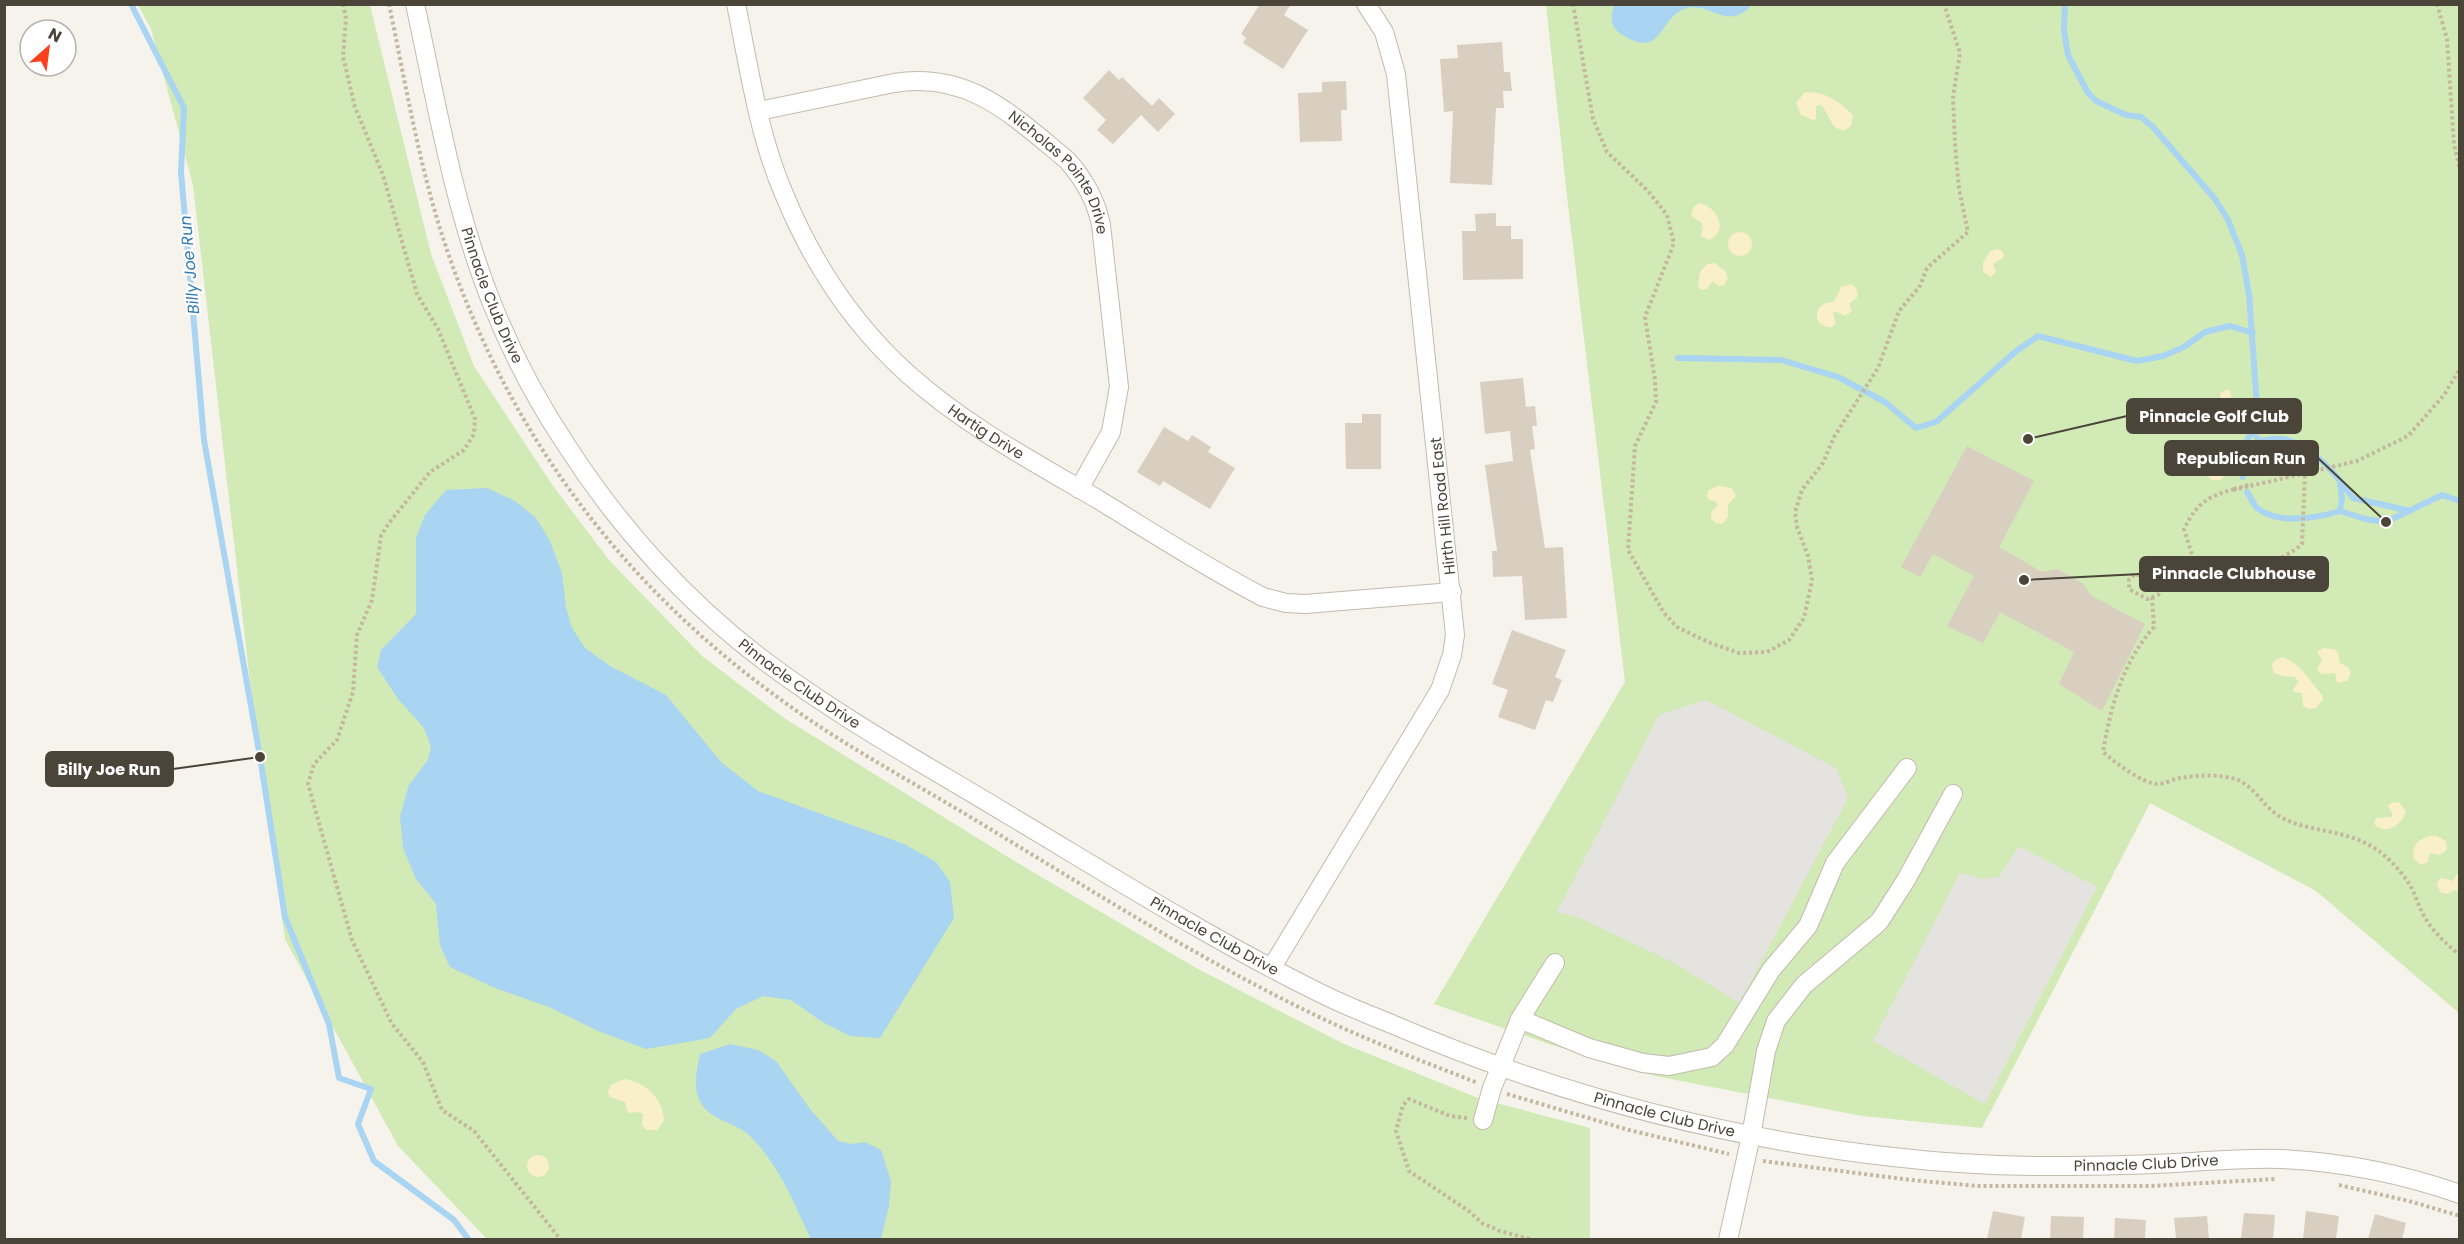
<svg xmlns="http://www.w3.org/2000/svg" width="2464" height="1244" font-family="Poppins,sans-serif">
<rect width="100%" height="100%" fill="#f6f3ec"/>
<!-- green -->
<path fill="#d2eab5" d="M 138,5 L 370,5 L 431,254 L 474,366 L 553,486 L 609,560 L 702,656 L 784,718 L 1016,862 L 1198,969 L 1342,1043 L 1478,1098 L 1590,1128 L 1590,1239 L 487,1239 L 398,1146 L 285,939 L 250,682 L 193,185 L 151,29 Z
M 1546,5 L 2459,5 L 2459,1013 L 2316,891 L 2150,803 L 1982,1128 L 1862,1116 L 1655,1076 L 1546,1043 L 1434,1004 L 1625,682 L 1567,196 Z"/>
<!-- sand -->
<path fill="#f9efc9" d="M 1805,92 C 1825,91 1839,101 1853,115 L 1851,126 L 1845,130 C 1829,130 1831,115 1821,105 L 1816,106 L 1816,119 L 1813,120 L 1801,115 L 1796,103 Z
M 1701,203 C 1718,209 1729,230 1709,240 L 1701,236 L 1703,227 L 1701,222 L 1692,217 C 1691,210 1694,204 1701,203 Z
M1728 244a12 12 0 1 1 24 0a12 12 0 1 1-24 0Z
M 1997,249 L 2001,250 L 2004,254 L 2003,258 L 1993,264 L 1996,272 L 1991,277 L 1983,272 L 1983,263 L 1990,251 Z
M 1715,263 L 1725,271 L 1728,278 L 1724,285 L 1719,286 L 1713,281 L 1707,289 L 1701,290 L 1698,286 L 1700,272 L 1707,264 Z
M 1852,284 L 1856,288 C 1860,298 1856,298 1849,304 L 1852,311 L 1845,316 L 1835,311 L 1833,313 L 1836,323 C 1832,330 1825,327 1819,323 C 1813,311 1820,302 1834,302 L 1841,287 Z
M 2226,390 L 2230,391 L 2231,396 L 2227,416 L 2221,420 L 2216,417 L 2215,409 L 2221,402 L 2220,393 Z
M 2220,453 L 2224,456 L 2225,476 C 2220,482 2213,482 2208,477 L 2209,467 L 2216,465 L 2215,456 Z
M 1718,486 L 1732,488 L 1736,496 L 1728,505 L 1728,517 L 1722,524 L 1715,523 L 1711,518 L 1711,512 L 1718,505 L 1715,501 L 1709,500 L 1707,496 L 1709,490 Z
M 2323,648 L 2334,649 L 2338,653 L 2340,663 L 2349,668 L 2351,674 L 2347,681 L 2337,683 L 2335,673 L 2322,674 L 2317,670 L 2322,659 L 2317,652 Z
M 2282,657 C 2301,663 2309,680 2322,695 L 2323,699 L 2316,708 L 2309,709 L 2303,706 L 2302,693 L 2294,692 L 2293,689 L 2299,682 L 2295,677 L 2282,676 L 2274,673 L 2272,665 L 2274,661 Z
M 2399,802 L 2406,811 C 2403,825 2385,836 2374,824 L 2376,818 L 2392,817 L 2392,813 L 2388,806 L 2391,803 Z
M 2430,836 L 2437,836 L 2446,841 L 2447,850 L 2439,855 L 2430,853 L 2427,862 L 2421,865 L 2414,859 C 2411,846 2418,839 2430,836 Z
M 2457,874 L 2459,874 L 2459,892 L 2455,890 L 2447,894 L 2440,892 L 2437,885 L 2439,879 L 2443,878 L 2453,881 Z
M 624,1079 C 645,1082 663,1098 664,1120 L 658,1130 L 646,1130 L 642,1124 L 643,1114 L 638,1112 L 628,1113 L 625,1102 L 610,1097 L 608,1091 L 611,1085 Z
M527 1166a11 11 0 1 1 22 0a11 11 0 1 1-22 0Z"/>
<!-- parking -->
<path fill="#e5e3e0" d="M 1706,700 L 1836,768 L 1848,798 L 1739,1003 L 1676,964 L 1578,917 L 1557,912 L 1659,715 Z
M 2019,846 L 2097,887 L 1985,1104 L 1873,1041 L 1960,873 L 1982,879 L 1999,877 Z"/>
<!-- water -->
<path fill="#a9d4f2" d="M 1614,5 L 1614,4 L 1752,5 C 1725,32 1713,2 1687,8 C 1660,15 1663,57 1628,38 C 1623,35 1617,33 1614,27 C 1610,20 1612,12 1614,5 Z
M 487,488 L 515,501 L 536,518 L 550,541 L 562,573 L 566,608 L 572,628 L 585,648 L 610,666 L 666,695 L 722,763 L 758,791 L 904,844 L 936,862 L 950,882 L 954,918 L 880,1038 L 850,1036 L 824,1023 L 791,1000 L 763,996 L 736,1009 L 710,1038 L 646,1049 L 598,1031 L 549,1007 L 495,988 L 450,967 L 440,945 L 436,904 L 416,879 L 403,848 L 400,816 L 409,785 L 428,760 L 431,747 L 424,728 L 398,699 L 377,667 L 381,650 L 416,614 L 416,538 L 425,515 L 446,490 Z
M 730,1044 L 758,1050 L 776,1061 L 810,1109 L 838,1141 L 852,1144 L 865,1142 L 881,1150 L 891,1181 L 889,1206 L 881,1239 L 811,1239 C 794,1204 779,1164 750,1136 C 736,1122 711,1121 701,1103 C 692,1088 697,1069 700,1054 Z"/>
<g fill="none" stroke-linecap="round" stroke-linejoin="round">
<!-- stream -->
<path stroke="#a9d4f2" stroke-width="6" d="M 131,4 L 184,108 L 181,172 L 204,440 L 260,757 L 285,917 L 329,1024 L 339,1078 L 371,1089 L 358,1124 L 374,1161 L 454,1220 L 469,1240
M 2065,4 L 2064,31 L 2068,55 L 2088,93 L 2096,101 L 2126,115 L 2141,117 L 2153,127 L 2215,199 L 2228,220 L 2242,255 L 2249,294 L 2257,406 L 2252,430 L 2259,441 C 2267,440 2276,438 2283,439 C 2312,445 2337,475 2353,498 L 2406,510
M 1678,358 L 1781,360 L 1838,377 L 1885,402 L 1916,428 L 1936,422 L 2015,352 L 2038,336 L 2137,361 L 2163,356 L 2184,347 L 2205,332 L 2230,326 L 2253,333
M 2243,477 C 2239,460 2244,445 2252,430
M 2340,483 L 2342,498 L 2340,511 L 2365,519 L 2386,522 L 2442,495 L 2460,501
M 2247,492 C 2250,496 2253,504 2257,508 C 2278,525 2317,518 2340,511"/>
</g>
<!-- building -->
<path fill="#d8cfc1" d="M 1260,4 L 1291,4 L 1284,15 L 1308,30 L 1283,69 L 1243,43 L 1246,38 L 1241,34 Z
M 1502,42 L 1504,72 L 1510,72 L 1512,91 L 1503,91 L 1504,108 L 1496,108 L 1492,185 L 1450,183 L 1453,111 L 1444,112 L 1440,59 L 1458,58 L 1457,45 Z
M 1109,70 L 1119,80 L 1122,77 L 1152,106 L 1159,98 L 1175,114 L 1158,132 L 1141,115 L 1113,144 L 1097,130 L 1106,120 L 1083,98 Z
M 1346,81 L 1347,110 L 1341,110 L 1342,141 L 1300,142 L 1298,93 L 1322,92 L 1322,82 Z
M 1496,213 L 1496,226 L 1511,226 L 1511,239 L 1523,239 L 1523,279 L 1463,280 L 1462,231 L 1476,231 L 1475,214 Z
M 1523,378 L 1526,407 L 1535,406 L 1537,426 L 1532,426 L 1535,449 L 1530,450 L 1545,548 L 1563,547 L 1567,618 L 1525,620 L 1522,576 L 1493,577 L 1492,551 L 1497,551 L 1485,465 L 1513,461 L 1510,431 L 1485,434 L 1480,382 Z
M 1362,414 L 1381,414 L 1381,469 L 1346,469 L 1345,423 L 1362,423 Z
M 1164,427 L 1188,441 L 1192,435 L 1211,447 L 1208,452 L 1235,468 L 1210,509 L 1163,481 L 1160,486 L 1137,472 Z
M 1967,446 L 2034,481 L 1999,547 L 2042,572 L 2057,569 L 2082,583 L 2092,596 L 2145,624 L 2102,711 L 2059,684 L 2074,652 L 2000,612 L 1983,643 L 1947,626 L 1974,576 L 1933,554 L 1920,577 L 1901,567 Z
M 1512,630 L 1566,650 L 1555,677 L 1562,680 L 1553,702 L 1546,700 L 1535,730 L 1498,717 L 1508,690 L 1492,684 Z
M 1993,1211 L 2025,1217 L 2021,1239 L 1987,1239 Z
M 2306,1211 L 2339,1216 L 2336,1239 L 2303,1239 Z
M 2244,1213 L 2275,1215 L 2273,1239 L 2241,1239 Z
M 2375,1214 L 2406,1223 L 2402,1239 L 2368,1239 Z
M 2051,1216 L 2084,1217 L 2083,1239 L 2050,1239 Z
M 2207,1216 L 2209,1239 L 2176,1239 L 2174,1218 Z
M 2115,1218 L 2146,1220 L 2145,1239 L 2114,1239 Z"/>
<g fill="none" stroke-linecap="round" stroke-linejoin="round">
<defs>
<g id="minor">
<path id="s1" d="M 415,4 C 437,105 454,210 493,306 C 512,353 537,401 565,443 C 618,526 687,603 766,662 C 842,719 926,765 1007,814 C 1111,876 1214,941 1322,994 C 1346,1006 1370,1015 1394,1025 C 1553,1093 1722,1138 1893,1157 C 1944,1163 1998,1166 2049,1166 C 2096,1166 2144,1165 2191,1162 C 2222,1160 2252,1158 2282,1159 C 2342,1162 2403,1174 2460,1194"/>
<path id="s2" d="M 736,4 C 749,67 758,134 784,194 C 812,262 854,326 909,375 C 966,426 1034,462 1099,500 C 1153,533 1207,568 1263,597 L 1286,603 L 1305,604 L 1452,592"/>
<path id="s3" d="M 759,111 L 894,83 C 970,71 1013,116 1067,160 C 1084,179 1096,200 1101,225 L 1119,387 L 1111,432 L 1079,489"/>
<path d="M 1272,967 L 1440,690 L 1452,655 L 1455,635 L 1396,74 L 1384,32 L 1366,4"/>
<path d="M 1520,1019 L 1589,1048 L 1643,1063 L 1669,1066 L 1712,1057 L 1725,1045 L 1771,970 L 1808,926 L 1835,863 L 1907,768"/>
<path d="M 1483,1120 L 1492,1088 L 1520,1019 L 1555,963"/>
<path d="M 1728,1240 L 1751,1136 L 1766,1051 L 1776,1021 L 1804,985 L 1879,922 L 1906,880 L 1953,794"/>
</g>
</defs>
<!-- minor casing -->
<use href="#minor" stroke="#c2bbae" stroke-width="20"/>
<!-- path -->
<path stroke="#c4b79f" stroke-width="4" stroke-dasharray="3 3" stroke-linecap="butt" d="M 343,4 L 346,18 L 343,57 L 355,107 L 383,175 L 417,294 L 438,329 L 475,419 L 474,434 L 464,450 L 430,472 L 389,523 L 381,536 L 372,600 L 357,635 L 353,692 L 337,740 L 314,764 L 308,784 L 352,940 L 392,1024 L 423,1062 L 442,1110 L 474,1131 L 561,1240
M 389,4 C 406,86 420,171 447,250 C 510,435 622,585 780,699 C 848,749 924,788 995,832 C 1099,895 1203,961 1313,1014 C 1366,1040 1422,1061 1478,1083
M 1573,4 L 1593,119 L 1607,152 L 1648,191 L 1667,215 L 1674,243 L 1645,317 L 1655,380 L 1656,402 L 1635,446 L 1628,550 L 1664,613 L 1677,627 L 1708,642 L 1739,653 L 1767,652 L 1789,640 L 1804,618 L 1812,580 L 1808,556 L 1797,527 L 1795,512 L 1802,490 L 1823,463 L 1834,437 L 1878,368 L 1899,311 L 1920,286 L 1927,268 L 1968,232 L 1959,189 L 1955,144 L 1953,97 L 1960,53 L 1944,4
M 2437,4 L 2447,39 L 2454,144 L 2460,170
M 2234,489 C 2207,497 2197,503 2184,529 L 2193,558 L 2193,569 C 2232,567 2271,571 2302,544 L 2305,474
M 2233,490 L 2357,461 L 2408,436 L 2444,395 L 2460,369
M 2169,581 L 2150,579 L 2135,574 L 2129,580 L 2129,589 L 2147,599 L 2158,595 L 2169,581 L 2193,569
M 2152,597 L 2154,627 C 2122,663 2111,706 2103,752 C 2116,763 2141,783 2158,784 C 2165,784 2173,779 2180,778 C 2198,775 2217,774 2235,779 C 2252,784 2262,804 2276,814 C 2301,831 2336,829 2363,842 C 2382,850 2399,868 2410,885 C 2415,894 2418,905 2423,914 C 2431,930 2446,944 2460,955
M 1507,1094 L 1629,1130 L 1729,1154
M 1467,1118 L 1450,1116 L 1409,1099 L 1403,1105 L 1396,1131 L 1409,1171 L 1470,1212 L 1482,1223 L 1500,1231 L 1533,1240
M 1763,1161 L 1911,1180 L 1978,1186 L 2151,1186 L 2275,1179
M 2339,1185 L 2409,1201 L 2460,1216"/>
<!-- minor -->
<use href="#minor" stroke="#fff" stroke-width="18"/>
<!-- path-bridge -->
<path stroke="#c4b79f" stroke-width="4" stroke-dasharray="3 3" stroke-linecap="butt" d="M 2234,489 L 2252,484"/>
</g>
<g text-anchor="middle" stroke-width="4.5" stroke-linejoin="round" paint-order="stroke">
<!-- street labels -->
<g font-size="15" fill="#4b4439" stroke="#fff">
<text dy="5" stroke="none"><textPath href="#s3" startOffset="340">Nicholas Pointe Drive</textPath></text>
<text dy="5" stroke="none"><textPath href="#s1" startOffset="302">Pinnacle Club Drive</textPath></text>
<text dy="5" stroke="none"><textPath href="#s2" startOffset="514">Hartig Drive</textPath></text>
<text transform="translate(1443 506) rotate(-96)" y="5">Hirth Hill Road East</text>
<text dy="5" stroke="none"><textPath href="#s1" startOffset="806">Pinnacle Club Drive</textPath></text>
<text dy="5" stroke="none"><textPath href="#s1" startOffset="1292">Pinnacle Club Drive</textPath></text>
<text dy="5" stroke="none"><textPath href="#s1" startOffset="1778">Pinnacle Club Drive</textPath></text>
<text dy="5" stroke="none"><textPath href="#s1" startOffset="2264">Pinnacle Club Drive</textPath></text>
</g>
<!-- water labels -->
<g font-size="16" font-style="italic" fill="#2e7ab2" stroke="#fff">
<text transform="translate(189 265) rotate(-95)" y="6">Billy Joe Run</text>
</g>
</g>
<!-- callouts -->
<path fill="none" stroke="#4b4439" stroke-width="2" d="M2028 439L2127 416M2386 522L2318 458M2024 580L2140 574M260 757L173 769"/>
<g fill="#4b4439" stroke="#fff" stroke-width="2">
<circle cx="2028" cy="439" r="6"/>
<circle cx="2386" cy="522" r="6"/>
<circle cx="2024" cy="580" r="6"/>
<circle cx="260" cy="757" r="6"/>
</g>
<g fill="#4b4439" stroke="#4b4439" stroke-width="2">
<rect x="2127" y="399" width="174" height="34" rx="6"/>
<rect x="2165" y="441" width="153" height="34" rx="6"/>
<rect x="2140" y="557" width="188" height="34" rx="6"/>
<rect x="46" y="752" width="127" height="34" rx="6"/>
</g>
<g font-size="16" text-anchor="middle" font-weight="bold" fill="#fff">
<text x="2214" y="422">Pinnacle Golf Club</text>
<text x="2241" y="464">Republican Run</text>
<text x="2234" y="579">Pinnacle Clubhouse</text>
<text x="109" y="775">Billy Joe Run</text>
</g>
<!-- border -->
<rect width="2464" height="1244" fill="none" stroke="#4b4439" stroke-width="12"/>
<!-- north arrow -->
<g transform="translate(48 48) rotate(28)"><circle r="28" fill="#ffffff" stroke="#b7b4b0" stroke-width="1.5"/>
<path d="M0-4.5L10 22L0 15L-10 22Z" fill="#fc3f1d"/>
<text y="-9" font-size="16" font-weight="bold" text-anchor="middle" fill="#4b4439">N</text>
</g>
</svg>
